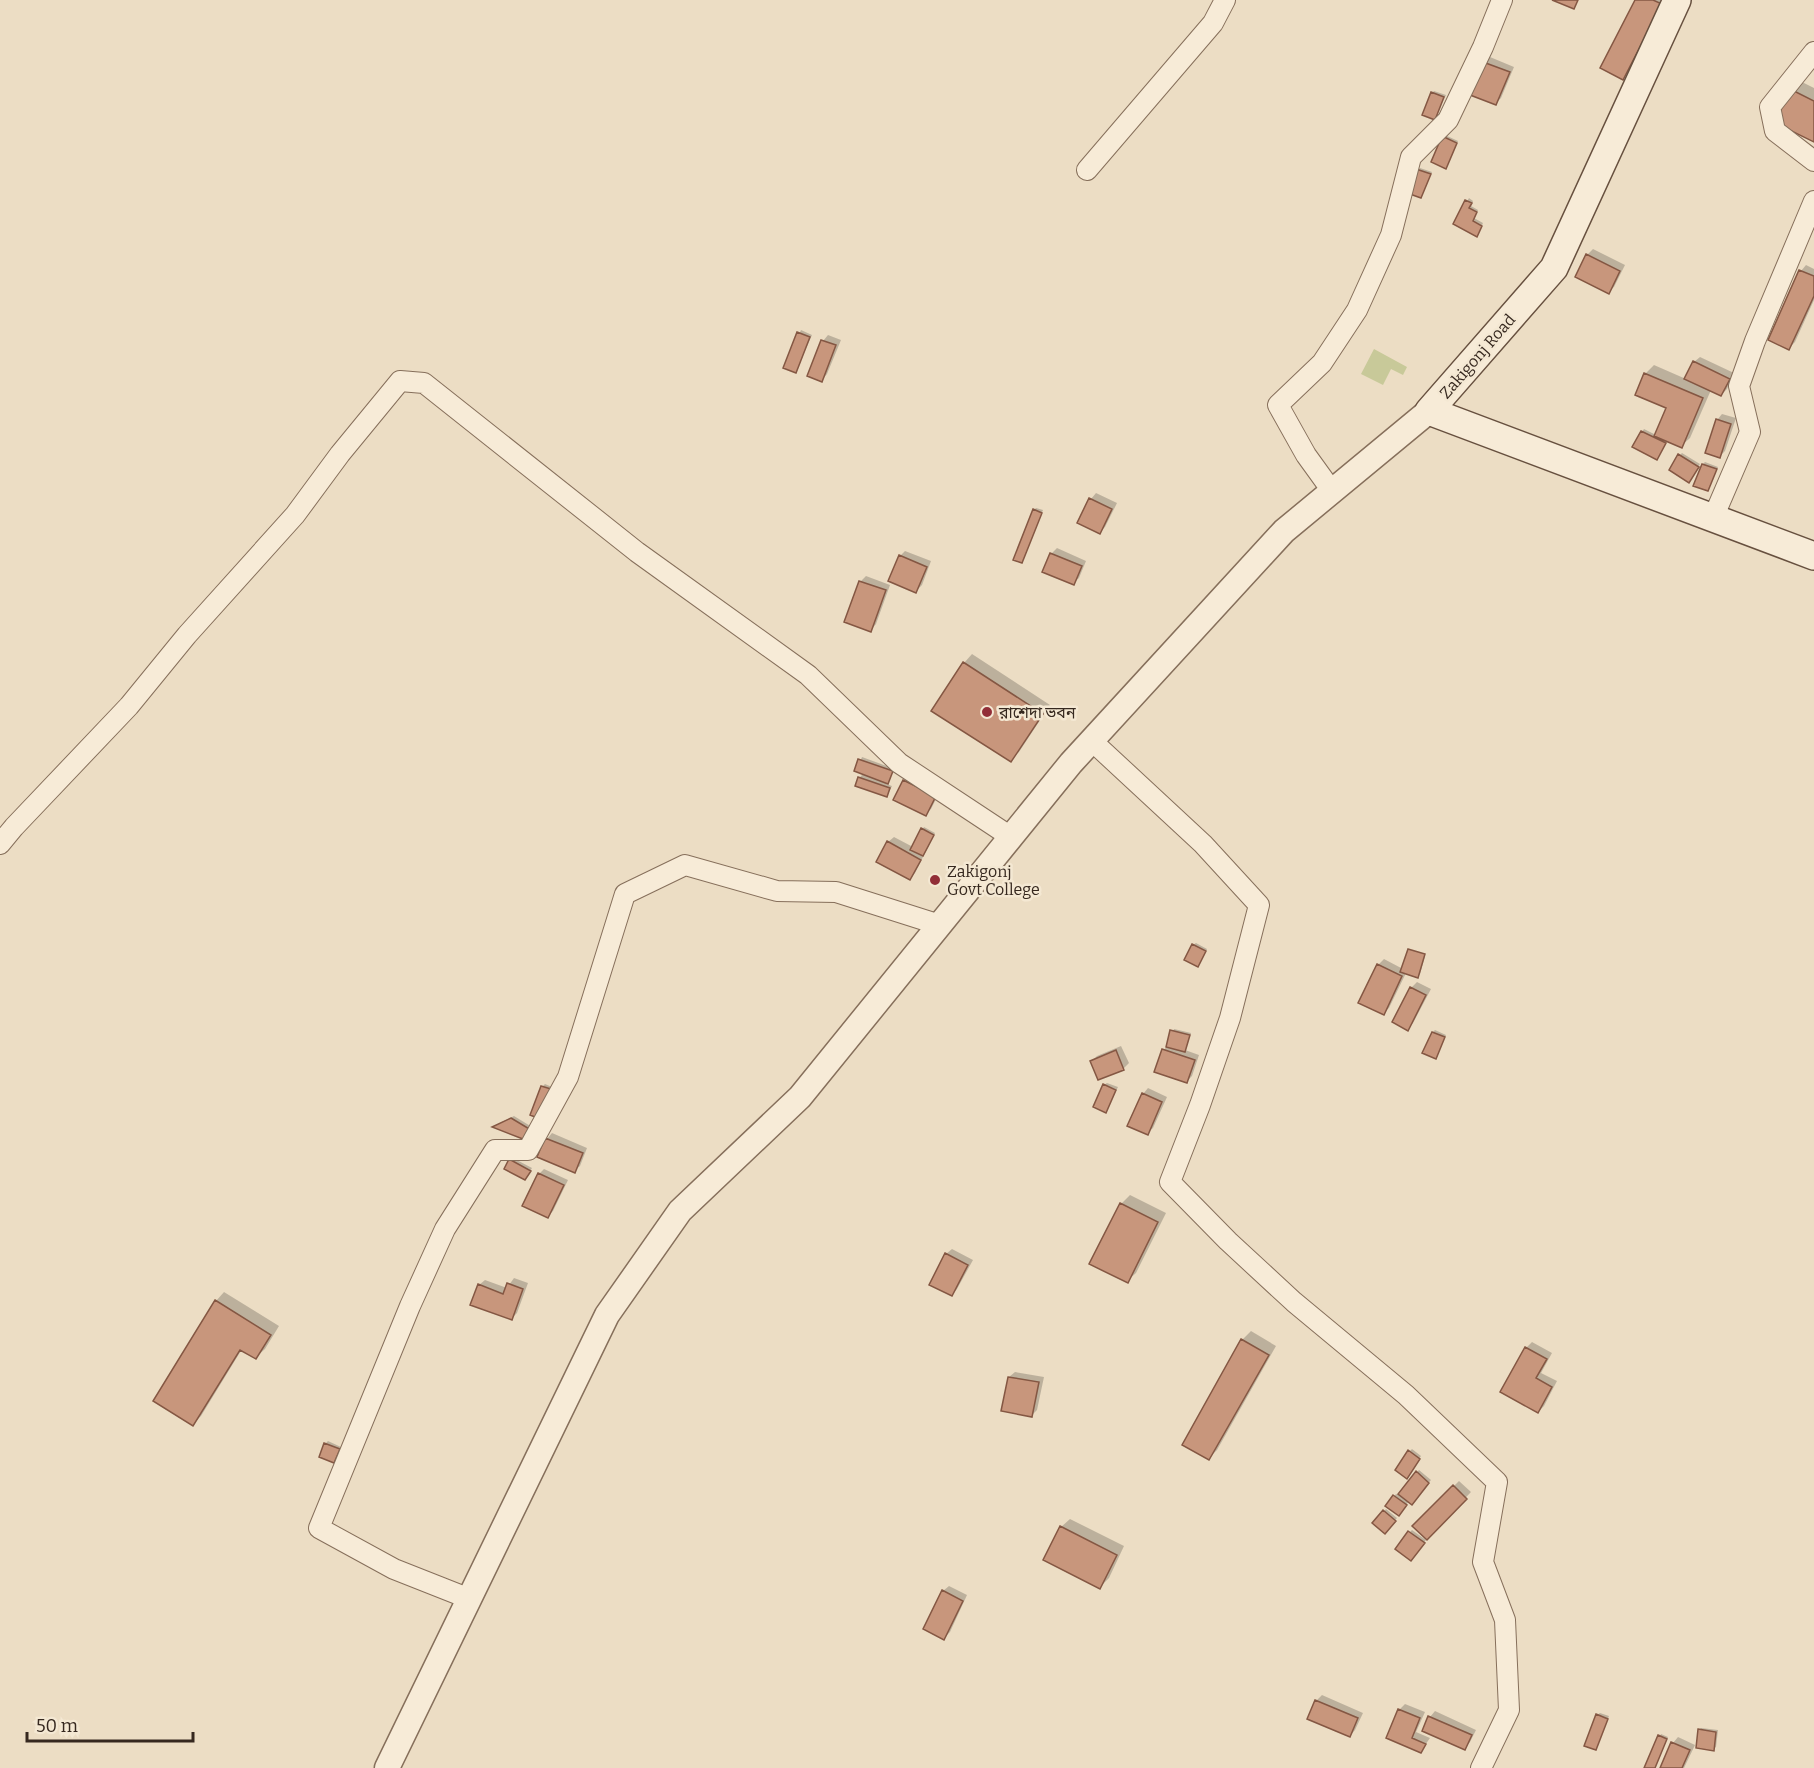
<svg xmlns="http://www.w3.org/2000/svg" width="1814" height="1768" font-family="Bitter,'Noto Sans Bengali',serif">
<rect width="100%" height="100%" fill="#ecddc4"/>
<!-- green -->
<path fill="#c8c999" d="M 1374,349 L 1407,367 L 1403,375 L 1391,369 L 1383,385 L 1361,374 Z"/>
<!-- shadow -->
<path fill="#0003" d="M 1637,0 L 1665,0 L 1628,72 L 1622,78 Z
M 1490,57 L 1514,67 L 1501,98 L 1496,103 L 1484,63 Z
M 1800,81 L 1814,88 L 1814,141 L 1775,121 Z
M 1434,91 L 1446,95 L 1435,118 L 1432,93 Z
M 1445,135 L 1458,141 L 1446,167 L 1443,137 Z
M 1420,168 L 1432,172 L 1421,196 L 1418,170 Z
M 1469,198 L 1473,201 L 1471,206 L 1478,210 L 1474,218 L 1483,223 L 1479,232 L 1455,223 Z
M 1593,249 L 1625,265 L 1614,287 L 1608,292 L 1587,255 Z
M 1806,265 L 1814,269 L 1814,300 L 1795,342 L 1789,348 L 1801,271 Z
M 801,330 L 812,335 L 796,371 L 785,367 Z
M 828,335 L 841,340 L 827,374 L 822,380 L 823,341 Z
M 1700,357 L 1734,373 L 1727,389 L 1721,395 L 1711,390 L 1690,438 L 1681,446 L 1667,440 L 1659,456 L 1642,432 L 1644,429 L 1656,435 L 1668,407 L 1645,374 L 1654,365 L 1686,379 L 1694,362 Z
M 1722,414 L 1736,418 L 1725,451 L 1720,456 L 1717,420 Z
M 1682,453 L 1700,464 L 1691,479 L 1680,455 Z
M 1705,462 L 1718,467 L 1707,490 L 1703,464 Z
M 1096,493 L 1117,503 L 1105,527 L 1099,533 L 1091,499 Z
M 1036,508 L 1043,510 L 1021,562 L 1034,510 Z
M 1057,548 L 1086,561 L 1079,578 L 1073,583 L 1051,554 Z
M 905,551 L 931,561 L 922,585 L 916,591 L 900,556 Z
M 866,576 L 890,585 L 876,624 L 871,630 L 860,582 Z
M 972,654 L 1050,705 L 1019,752 L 1010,760 L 964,663 Z
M 862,757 L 892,768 L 886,784 L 892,786 L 887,796 L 859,778 L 864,773 L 856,771 Z
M 910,776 L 940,791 L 931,809 L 925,814 L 904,781 Z
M 924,827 L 935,833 L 915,873 L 910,879 L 888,842 L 894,837 L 913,847 Z
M 1196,943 L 1207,949 L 1198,966 L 1193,945 Z
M 1409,950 L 1425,956 L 1420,974 L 1418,976 L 1406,973 L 1389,1008 L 1383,1013 L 1378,965 L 1384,959 L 1403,969 Z
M 1417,982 L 1431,989 L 1413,1023 L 1408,1029 L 1394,1021 L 1411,988 Z
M 1174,1029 L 1191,1033 L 1185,1050 L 1199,1055 L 1192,1076 L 1186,1082 L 1164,1050 L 1167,1046 Z
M 1435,1030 L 1446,1035 L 1435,1057 L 1433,1032 Z
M 1121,1046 L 1129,1063 L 1123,1069 L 1092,1061 L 1097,1056 Z
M 1107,1083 L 1118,1087 L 1106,1111 L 1104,1085 Z
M 545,1084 L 552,1087 L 532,1114 L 543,1086 Z
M 1148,1088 L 1167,1097 L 1153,1128 L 1147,1133 L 1143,1094 Z
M 514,1116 L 532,1127 L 523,1137 L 494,1126 Z
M 552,1133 L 587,1148 L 580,1166 L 574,1171 L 547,1139 Z
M 513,1158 L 532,1168 L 527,1176 L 511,1160 Z
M 544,1169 L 568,1180 L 553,1211 L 548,1216 L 539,1174 Z
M 1130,1195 L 1166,1213 L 1136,1273 L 1127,1281 L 1121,1204 Z
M 952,1249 L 973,1260 L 957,1289 L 952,1295 L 946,1254 Z
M 514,1278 L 528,1283 L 517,1313 L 512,1318 L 479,1285 L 485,1280 L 507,1288 Z
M 224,1292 L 279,1326 L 265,1349 L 256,1357 L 242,1349 L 201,1416 L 193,1424 L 216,1301 Z
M 1251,1331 L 1276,1346 L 1217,1450 L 1209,1458 L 1242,1340 Z
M 1532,1342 L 1552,1353 L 1541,1373 L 1557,1381 L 1544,1406 L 1538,1412 L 1502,1392 L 1526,1348 Z
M 1015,1372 L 1044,1377 L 1037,1410 L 1032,1415 L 1009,1377 Z
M 328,1441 L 341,1447 L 334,1461 L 325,1444 Z
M 1412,1449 L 1421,1456 L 1409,1474 L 1410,1451 Z
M 1419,1470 L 1431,1480 L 1414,1501 L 1409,1501 L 1401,1512 L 1387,1506 L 1396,1494 L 1399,1495 Z
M 1459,1481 L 1471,1492 L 1427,1538 L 1414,1526 Z
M 1386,1509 L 1397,1518 L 1385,1532 L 1374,1523 Z
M 1070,1519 L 1124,1546 L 1109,1578 L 1100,1587 L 1061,1527 Z
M 1412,1530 L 1426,1540 L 1413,1557 L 1410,1532 Z
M 949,1586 L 967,1595 L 950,1632 L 944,1638 L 943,1591 Z
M 1322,1695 L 1363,1713 L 1355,1730 L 1350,1736 L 1316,1701 Z
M 1405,1704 L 1425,1712 L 1416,1732 L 1430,1738 L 1421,1751 L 1388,1737 L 1400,1709 Z
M 1435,1711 L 1476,1730 L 1470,1742 L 1465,1748 L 1430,1717 Z
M 1600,1713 L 1609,1716 L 1595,1749 L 1597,1715 Z
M 1701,1728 L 1718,1730 L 1716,1747 L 1713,1749 L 1699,1730 Z
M 1661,1734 L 1668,1737 L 1655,1768 L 1646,1768 Z
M 1678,1737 L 1695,1745 L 1684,1768 L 1661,1768 L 1673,1743 Z"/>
<!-- building -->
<path fill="#c8967c" stroke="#845743" stroke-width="1.5" d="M 1552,0 L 1578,0 L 1574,9 Z
M 1635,0 L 1653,0 L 1662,4 L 1623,80 L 1600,68 Z
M 1483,62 L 1510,72 L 1496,105 L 1470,95 Z
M 1790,89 L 1814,101 L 1814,142 L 1773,122 Z
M 1431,92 L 1444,97 L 1435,120 L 1422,115 Z
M 1442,136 L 1457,143 L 1446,169 L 1431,162 Z
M 1416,169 L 1431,174 L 1421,198 L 1407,193 Z
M 1465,200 L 1472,203 L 1469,208 L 1477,212 L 1473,221 L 1482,226 L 1477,237 L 1453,224 Z
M 1586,254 L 1620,271 L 1609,294 L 1575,277 Z
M 1799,270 L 1814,276 L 1814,296 L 1789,350 L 1768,340 Z
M 797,332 L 810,337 L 796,373 L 783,368 Z
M 821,340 L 836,345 L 822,382 L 807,376 Z
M 1693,361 L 1730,379 L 1721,396 L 1684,379 Z
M 1644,373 L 1703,398 L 1682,448 L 1654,436 L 1666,408 L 1635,395 Z
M 1716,419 L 1731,424 L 1720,458 L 1705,453 Z
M 1641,431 L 1666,443 L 1657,460 L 1632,447 Z
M 1678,454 L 1699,467 L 1689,483 L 1669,470 Z
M 1702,464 L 1717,469 L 1708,491 L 1693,486 Z
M 1089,498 L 1112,509 L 1100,534 L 1077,523 Z
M 1033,509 L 1042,513 L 1022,563 L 1013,560 Z
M 1050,553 L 1082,566 L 1074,585 L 1042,572 Z
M 899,555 L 927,567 L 916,593 L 888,581 Z
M 859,581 L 886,590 L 871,632 L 844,622 Z
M 963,662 L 1043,714 L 1011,762 L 931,711 Z
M 858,759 L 893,771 L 888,784 L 854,771 Z
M 858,777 L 890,788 L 887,797 L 855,786 Z
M 903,780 L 936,796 L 926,816 L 893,800 Z
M 921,828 L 934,835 L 923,856 L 910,850 Z
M 887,841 L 921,860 L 910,880 L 876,862 Z
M 1192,944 L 1206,951 L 1198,967 L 1184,960 Z
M 1408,949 L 1425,954 L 1418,978 L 1400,972 Z
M 1377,964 L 1402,976 L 1384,1015 L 1358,1003 Z
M 1410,987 L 1426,995 L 1408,1031 L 1392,1022 Z
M 1170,1030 L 1190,1035 L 1185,1052 L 1166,1047 Z
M 1432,1032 L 1445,1037 L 1436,1059 L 1422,1053 Z
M 1162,1049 L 1195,1060 L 1187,1083 L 1154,1072 Z
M 1116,1050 L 1124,1070 L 1098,1080 L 1090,1061 Z
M 1103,1084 L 1116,1090 L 1106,1113 L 1093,1107 Z
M 541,1086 L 551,1089 L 540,1119 L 530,1115 Z
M 1142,1093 L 1162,1102 L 1148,1135 L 1127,1126 Z
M 511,1118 L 531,1130 L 523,1139 L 492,1127 Z
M 545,1138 L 583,1153 L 575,1173 L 537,1157 Z
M 509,1159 L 531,1171 L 525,1180 L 504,1169 Z
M 538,1173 L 564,1185 L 548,1218 L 522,1206 Z
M 1120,1203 L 1158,1222 L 1128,1283 L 1089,1264 Z
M 945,1253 L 968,1265 L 952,1296 L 929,1285 Z
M 507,1283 L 523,1289 L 512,1320 L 470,1305 L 478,1284 L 503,1294 Z
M 215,1300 L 271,1335 L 256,1359 L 240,1350 L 193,1426 L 153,1401 Z
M 1241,1339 L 1269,1355 L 1209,1460 L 1182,1445 Z
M 1525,1347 L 1547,1359 L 1536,1378 L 1552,1387 L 1538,1413 L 1500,1392 Z
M 1008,1377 L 1039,1382 L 1032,1417 L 1001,1411 Z
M 324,1443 L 340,1449 L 334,1463 L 319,1457 Z
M 1408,1450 L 1420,1459 L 1407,1479 L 1395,1470 Z
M 1416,1471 L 1429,1483 L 1412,1505 L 1398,1494 Z
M 1453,1485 L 1467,1499 L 1427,1540 L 1412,1526 Z
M 1393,1495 L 1407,1505 L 1399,1516 L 1385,1506 Z
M 1383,1510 L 1396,1521 L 1385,1534 L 1372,1523 Z
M 1060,1526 L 1117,1555 L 1100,1589 L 1043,1560 Z
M 1408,1531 L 1425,1543 L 1411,1561 L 1395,1549 Z
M 942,1590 L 963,1601 L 944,1640 L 923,1629 Z
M 1315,1700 L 1358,1718 L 1350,1737 L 1307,1719 Z
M 1398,1709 L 1420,1718 L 1412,1738 L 1426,1744 L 1421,1753 L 1386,1738 Z
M 1596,1714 L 1608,1719 L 1596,1750 L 1584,1746 Z
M 1428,1716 L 1472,1735 L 1465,1750 L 1422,1731 Z
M 1698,1729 L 1716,1732 L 1714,1751 L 1696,1748 Z
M 1658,1735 L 1667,1739 L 1655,1768 L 1644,1768 Z
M 1671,1742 L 1690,1750 L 1682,1768 L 1660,1768 Z"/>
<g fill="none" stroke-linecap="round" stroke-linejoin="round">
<defs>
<path id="minor" d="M 1814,52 L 1770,107 L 1775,131 L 1814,161
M 1087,170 L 1213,23 L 1225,0
M 1332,491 L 1306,455 L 1278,405 L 1322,363 L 1357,310 L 1391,235 L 1411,157 L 1448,120 L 1483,47 L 1502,0
M 1713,518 L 1750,432 L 1739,386 L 1755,341 L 1814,201
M 1092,741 L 1203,844 L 1259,905 L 1230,1018 L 1200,1105 L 1170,1182 L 1228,1241 L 1294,1302 L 1406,1395 L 1497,1482 L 1483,1562 L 1505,1620 L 1509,1710 L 1481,1768
M 0,844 L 14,827 L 129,706 L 187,635 L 295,515 L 340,454 L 400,381 L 424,383 L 637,552 L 808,675 L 899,763 L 1011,837
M 470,1599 L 394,1569 L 319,1528 L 410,1306 L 445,1229 L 495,1150 L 528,1150 L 568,1077 L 625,894 L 685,865 L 777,891 L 836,892 L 940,925"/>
<path id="tertiary" d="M 387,1768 L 607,1315 L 680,1211 L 800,1097 L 1071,763 L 1284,531 L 1429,411"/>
<path id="secondary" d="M 1677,0 L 1554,268 L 1429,411 L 1814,556"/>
</defs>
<!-- minor casing -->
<use href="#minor" stroke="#866f5b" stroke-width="22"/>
<!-- tertiary casing -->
<use href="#tertiary" stroke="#866f5b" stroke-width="27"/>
<!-- secondary casing -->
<use href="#secondary" stroke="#67503f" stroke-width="30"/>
<!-- minor -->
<use href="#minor" stroke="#f7ebd7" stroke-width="20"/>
<!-- tertiary -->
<use href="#tertiary" stroke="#f7ebd7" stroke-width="24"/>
<!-- secondary -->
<use href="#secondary" stroke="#f7ebd7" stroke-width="27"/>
</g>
<!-- markers -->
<g fill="#922e37" stroke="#f4e8d3" stroke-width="2">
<circle cx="987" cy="712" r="6"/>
<circle cx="935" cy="880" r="6"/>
</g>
<g text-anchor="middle" stroke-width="5" stroke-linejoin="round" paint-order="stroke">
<!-- street labels -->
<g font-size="16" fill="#36281f" stroke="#f4e8d3">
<text transform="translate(1477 356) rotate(-49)" y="6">Zakigonj Road</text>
</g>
<!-- poi labels -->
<g font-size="16" fill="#36281f" stroke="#f4e8d3" text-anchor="start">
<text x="999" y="718">রাশেদা ভবন</text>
<text x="947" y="877">Zakigonj<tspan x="947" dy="18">Govt College</tspan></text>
</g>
</g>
<!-- scale -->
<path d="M27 1732v9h166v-9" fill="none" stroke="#36281f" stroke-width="3"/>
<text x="36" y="1732" font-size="18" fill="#36281f" stroke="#f4e8d3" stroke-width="4.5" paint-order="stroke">50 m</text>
</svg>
